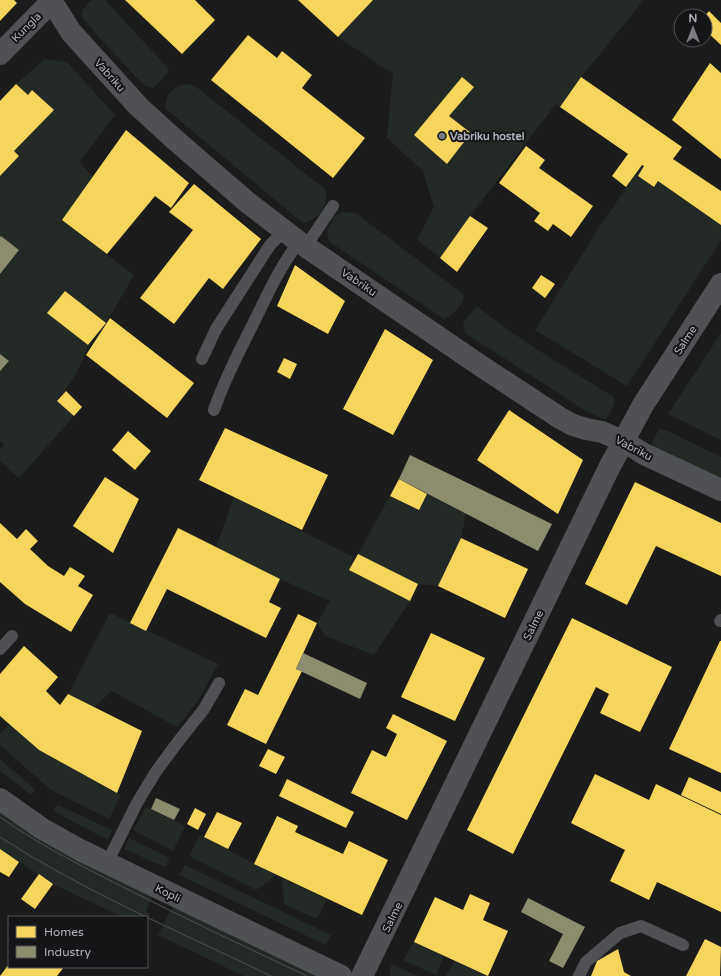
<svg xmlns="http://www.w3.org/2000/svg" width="721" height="976" font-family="'Varela Round',sans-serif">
<rect width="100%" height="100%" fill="#1b1b1b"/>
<!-- green -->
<path fill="#232a25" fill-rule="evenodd" d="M 92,0 L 105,0 L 167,67 L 169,70 L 167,74 L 153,88 L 145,86 L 102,41 L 82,17 C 81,9 87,5 92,0 Z
M 373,0 L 644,0 L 581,77 L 560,107 L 556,104 L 470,216 L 440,258 L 417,240 L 434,207 L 423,171 L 387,138 L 393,74 L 338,37 ZM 462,77 L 474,87 L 449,116 L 471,133 L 447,164 L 415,135 Z
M 45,59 L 67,62 L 115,115 L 79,162 L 93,177 L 62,220 L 134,275 L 106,323 L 65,291 L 48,313 L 88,345 C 84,362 69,388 57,400 L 74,416 L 19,478 L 0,461 L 0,450 L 4,445 L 0,441 L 0,371 L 8,361 L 0,354 L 0,176 L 19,156 L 14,151 L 53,110 L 33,90 L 28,95 L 16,84 Z
M 189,84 L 195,86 L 325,189 C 330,205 318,220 303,223 L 166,109 C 165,93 173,85 189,84 Z
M 642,165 L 644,166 L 638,176 L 654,187 L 658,181 L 721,225 L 721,240 L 627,386 L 535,330 L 600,226 Z
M 343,212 L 356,213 L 462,293 L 464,298 C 461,307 453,316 444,319 L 330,242 C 324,230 329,226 335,215 Z
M 477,306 C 520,341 567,368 614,397 C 616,405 610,412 606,419 L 602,419 L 586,411 L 465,333 L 463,323 Z
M 721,333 L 721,440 L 668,414 Z
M 659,429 L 668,431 L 721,457 L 721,480 L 656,449 L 652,443 Z
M 427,494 L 466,514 L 461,538 L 438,586 L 418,584 L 358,554 L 390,496 L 418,510 Z
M 234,497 L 353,557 L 350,570 L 410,601 L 374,655 L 325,636 L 317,623 L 330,601 L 280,579 L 216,547 Z
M 110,613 L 218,664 L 197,702 L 177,727 L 112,691 L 94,707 L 68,694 Z
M 9,725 L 39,750 L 121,795 L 109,819 L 51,790 L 0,745 L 0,733 Z
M 0,759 L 35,789 L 31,795 L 0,771 Z
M 58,805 L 112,830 L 108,840 L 53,811 Z
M 146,807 L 185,826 L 173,851 L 133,830 Z
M 0,810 L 153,895 L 146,912 L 150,913 L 147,918 L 122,917 L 53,884 L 0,849 Z
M 200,835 C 226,848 251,863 277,875 L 256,890 L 189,856 Z
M 129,838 L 170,858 L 165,867 L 124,849 Z
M 185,865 L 331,935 L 326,945 L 179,875 Z
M 282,878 L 327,899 L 317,919 L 284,904 Z
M 174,904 L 323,976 L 244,976 L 158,935 Z
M 414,942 L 444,956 L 436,975 L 403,960 Z
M 454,961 L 488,976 L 446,976 Z
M 392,964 L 417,976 L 390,976 L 390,969 Z"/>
<!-- homes -->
<path fill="#f6d55c" d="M 0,0 L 14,0 L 17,3 L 0,21 Z
M 125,0 L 195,0 L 215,20 L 182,54 Z
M 298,0 L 373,0 L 338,37 Z
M 709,11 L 721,23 L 721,45 L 705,30 L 705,16 Z
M 248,35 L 277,58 L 282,51 L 312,75 L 302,88 L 365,138 L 333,178 L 211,80 Z
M 710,63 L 721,73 L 721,159 L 672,120 Z
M 462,77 L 474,87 L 449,116 L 471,133 L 447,164 L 414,135 Z
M 581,77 L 682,147 L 673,159 L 721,191 L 721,225 L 658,181 L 654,187 L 638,176 L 644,166 L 642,165 L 626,187 L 612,176 L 628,154 L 560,107 Z
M 16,84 L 28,95 L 32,90 L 54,110 L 14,151 L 19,156 L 0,176 L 0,101 Z
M 126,130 L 189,183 L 171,208 L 155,196 L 107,254 L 62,220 Z
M 526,146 L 545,160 L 539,168 L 593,206 L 571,237 L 553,224 L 548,231 L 534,221 L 540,213 L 499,183 Z
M 194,184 L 261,239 L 223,289 L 209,278 L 174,324 L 140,298 L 193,230 L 169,212 Z
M 470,216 L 488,228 L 457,272 L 440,258 Z
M 295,265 L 345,301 L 328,334 L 277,306 Z
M 541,275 L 555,284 L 545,298 L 532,288 Z
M 65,291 L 106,323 L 88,345 L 47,313 Z
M 110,318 L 194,383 L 167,418 L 86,355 Z
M 385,329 L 433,360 L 393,435 L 343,409 Z
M 284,358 L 297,364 L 290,379 L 277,372 Z
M 66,391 L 82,407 L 74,416 L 57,401 Z
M 509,410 L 583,460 L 558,514 L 477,460 Z
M 225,428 L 328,475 L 302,530 L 199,480 Z
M 128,431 L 151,451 L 135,470 L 112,450 Z
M 105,477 L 139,499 L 113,553 L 73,526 Z
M 399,479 L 427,494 L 419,510 L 390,496 Z
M 635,482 L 721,523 L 721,576 L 656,546 L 627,605 L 585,584 Z
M 0,523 L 17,539 L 26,529 L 38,541 L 30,549 L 48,566 L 64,576 L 70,567 L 85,576 L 78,586 L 93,595 L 71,632 L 25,604 L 0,582 Z
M 178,528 L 280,579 L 269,602 L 281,608 L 266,638 L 167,589 L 146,631 L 130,623 Z
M 461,538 L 528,569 L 505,618 L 438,586 Z
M 358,554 L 418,584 L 410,601 L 349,570 Z
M 298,614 L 317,623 L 296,669 L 302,671 L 266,744 L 227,725 L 245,689 L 258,695 Z
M 572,618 L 672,667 L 640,732 L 600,713 L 609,694 L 596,687 L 513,854 L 467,830 Z
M 431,633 L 485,658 L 455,721 L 401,697 Z
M 720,641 L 721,641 L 721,773 L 669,749 Z
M 24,646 L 58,677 L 46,691 L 60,705 L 68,694 L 142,731 L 117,793 L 39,750 L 0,716 L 0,674 Z
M 393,714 L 447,741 L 407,820 L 351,793 L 372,750 L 386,757 L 397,734 L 386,728 Z
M 268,749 L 285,757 L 276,774 L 259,766 Z
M 595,774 L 649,800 L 656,784 L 721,815 L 721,912 L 657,882 L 649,900 L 610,881 L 625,850 L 571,823 Z
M 689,777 L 721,792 L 721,814 L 681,795 Z
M 287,779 L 354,812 L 346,828 L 279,796 Z
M 195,808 L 206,814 L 198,830 L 187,824 Z
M 217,812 L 242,823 L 228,849 L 204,837 Z
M 277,816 L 298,826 L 295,832 L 343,854 L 349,841 L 388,860 L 362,915 L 254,864 Z
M 0,849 L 19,862 L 9,877 L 0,872 Z
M 39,874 L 53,884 L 35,909 L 21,899 Z
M 470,894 L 490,903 L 483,920 L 508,931 L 488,976 L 414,942 L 435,897 L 463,910 Z
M 705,939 L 721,947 L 720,976 L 686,976 Z
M 618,949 L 624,972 L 631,976 L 591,976 L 597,961 Z
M 9,964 L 9,967 L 64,967 L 57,976 L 0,976 Z"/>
<!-- industry -->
<path fill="#8c8c6e" d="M 1,236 L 19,250 L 0,274 L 0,237 Z
M 0,354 L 9,361 L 0,371 Z
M 410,455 L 552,524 L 538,551 L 399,479 Z
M 303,653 L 367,683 L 360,699 L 296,669 Z
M 156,798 L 180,809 L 174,820 L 151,809 Z
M 528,898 L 585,927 L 563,968 L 549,961 L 563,934 L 521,912 Z"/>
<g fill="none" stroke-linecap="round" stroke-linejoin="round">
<!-- service -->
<path stroke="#505154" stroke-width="12" d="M 306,246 L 333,206
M 202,359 L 216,329 L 270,245 L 284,231
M 214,410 C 224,380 239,352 253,324 C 267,296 280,266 299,242
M 720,621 L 721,620
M 0,649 L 12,636
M 107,863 L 137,803 L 155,773 L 177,743 L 204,709 L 219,683
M 579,976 L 586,962 L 620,933 L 641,926 L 683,945"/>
<!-- minor -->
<path stroke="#505154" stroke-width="22" d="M 51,0 L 71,32 L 138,106 L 173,138 L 247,202 L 299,242 L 481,366 L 560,418 L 573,425 L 586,429 L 602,432 L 623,441 L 644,454 L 721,490
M 0,54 L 53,0
M 362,976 L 609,468 L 643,405 L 721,284"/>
<!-- tertiary -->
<path stroke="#505154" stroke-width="22" d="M 0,799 L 41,828 L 80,850 L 341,976"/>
<!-- tram -->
<path stroke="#505154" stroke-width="1" d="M 0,817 C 41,846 85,868 129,890 C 188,920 248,948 307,976
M 0,837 C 85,892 180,932 271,976"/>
</g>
<!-- markers -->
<circle fill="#7b7c82" stroke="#151517" stroke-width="1.5" cx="442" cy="136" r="4"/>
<g text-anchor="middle" stroke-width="4" stroke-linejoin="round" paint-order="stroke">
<!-- street labels -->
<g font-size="11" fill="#aeb1ba" stroke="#151517">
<text transform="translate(26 27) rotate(-45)" y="4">Kungla</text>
<text transform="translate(110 75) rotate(48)" y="4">Vabriku</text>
<text transform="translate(359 282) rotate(34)" y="4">Vabriku</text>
<text transform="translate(685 340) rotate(-57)" y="4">Salme</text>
<text transform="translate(634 448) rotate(28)" y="4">Vabriku</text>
<text transform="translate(533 625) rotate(-64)" y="4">Salme</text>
<text transform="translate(168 893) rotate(26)" y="4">Kopli</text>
<text transform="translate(392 917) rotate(-64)" y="4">Salme</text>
</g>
<!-- poi labels -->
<g font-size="11" font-weight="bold" fill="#aeb1ba" stroke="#151517" text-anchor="start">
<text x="450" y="140">Vabriku hostel</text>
</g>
</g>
<!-- legend -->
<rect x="8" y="916" width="140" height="52" fill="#151517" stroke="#525358"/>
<rect x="16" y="926" width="20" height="12" fill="#f6d55c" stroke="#525358"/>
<text x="44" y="936" font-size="12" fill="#aeb1ba">Homes</text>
<rect x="16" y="946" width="20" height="12" fill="#8c8c6e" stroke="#525358"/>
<text x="44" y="956" font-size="12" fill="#aeb1ba">Industry</text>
<!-- north arrow -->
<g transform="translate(693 28)"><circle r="19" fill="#151517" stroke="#525358"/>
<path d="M0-3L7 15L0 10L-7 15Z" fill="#7b7c82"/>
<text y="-6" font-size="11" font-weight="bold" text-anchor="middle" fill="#aeb1ba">N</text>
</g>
</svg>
